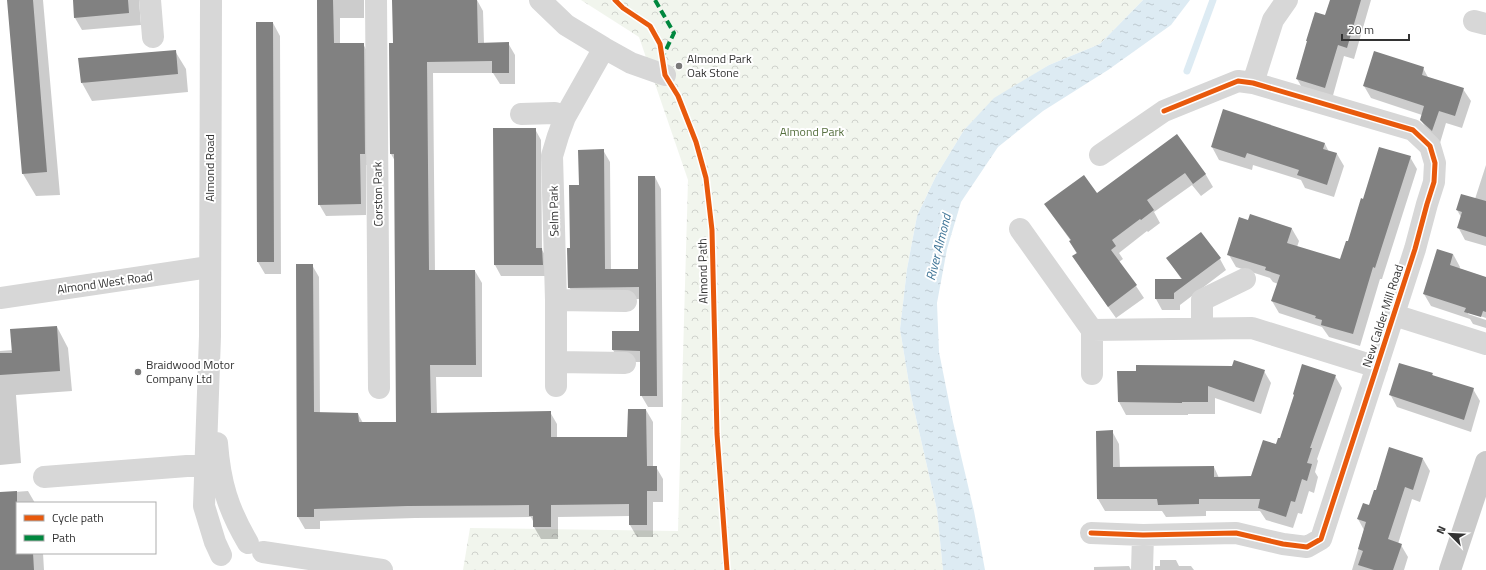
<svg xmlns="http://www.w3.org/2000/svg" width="1486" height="570" font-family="'Titillium Web',sans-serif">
<defs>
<pattern id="forest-crowns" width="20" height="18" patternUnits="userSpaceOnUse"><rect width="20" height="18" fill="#f1f5ed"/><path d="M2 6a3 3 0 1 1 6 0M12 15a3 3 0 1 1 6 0" fill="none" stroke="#cfd2cc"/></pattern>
<pattern id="water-ripples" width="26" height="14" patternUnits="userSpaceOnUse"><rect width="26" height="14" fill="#ddebf3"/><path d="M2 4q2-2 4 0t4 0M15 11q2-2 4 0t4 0" fill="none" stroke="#becad1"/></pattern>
</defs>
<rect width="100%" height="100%" fill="#fff"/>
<!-- forest -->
<path fill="url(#forest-crowns)" d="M 581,0 L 1143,0 L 1100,44 L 1049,65 L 994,99 L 964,130 L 936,176 L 917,216 L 907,269 L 900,329 L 911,396 L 937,510 L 943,570 L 463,570 L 470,528 L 678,531 L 688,180 L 639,37 Z"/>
<!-- water -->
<path fill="url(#water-ripples)" d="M 1143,0 L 1190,0 L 1171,25 L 1108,70 L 1043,111 L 998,147 L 961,202 L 947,249 L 937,303 L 939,352 L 953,422 L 974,511 L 985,570 L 943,570 L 937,510 L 911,396 L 900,329 L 907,269 L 917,216 L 936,176 L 964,130 L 994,98 L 1049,65 L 1100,44 Z"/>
<!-- shadow -->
<path fill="#0003" d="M 8,0 L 43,0 L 60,195 L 36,196 L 23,174 Z
M 74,0 L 139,0 L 141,25 L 82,30 L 75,18 Z
M 318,0 L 364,0 L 364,18 L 340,18 L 340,44 L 363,44 L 370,56 L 371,165 L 366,165 L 366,215 L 326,216 L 319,204 Z
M 393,0 L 477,0 L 483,11 L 484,43 L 508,43 L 515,55 L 515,84 L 500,84 L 493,73 L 433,73 L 435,271 L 475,271 L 482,283 L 482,377 L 436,377 L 437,414 L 550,412 L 557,424 L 557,438 L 628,438 L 646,410 L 653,422 L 653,467 L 656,467 L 663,479 L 663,502 L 653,502 L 653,537 L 637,537 L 630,525 L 630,516 L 558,517 L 558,539 L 541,539 L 534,527 L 534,523 L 531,517 L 415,518 L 320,521 L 320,529 L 305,529 L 298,517 L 297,265 L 312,265 L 319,277 L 320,413 L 358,414 L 363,423 L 397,423 L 395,161 L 391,154 L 394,44 Z
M 1331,0 L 1371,0 L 1354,59 L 1344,56 L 1332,99 L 1304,91 L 1297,79 L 1326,16 Z
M 273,23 L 280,36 L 281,274 L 265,274 L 258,262 Z
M 175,51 L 186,69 L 188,92 L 92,101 L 82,83 Z
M 1423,68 L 1429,79 L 1463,89 L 1471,101 L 1462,128 L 1446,123 L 1440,143 L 1428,132 L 1421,120 L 1422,115 L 1371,98 L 1364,86 Z
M 535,129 L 541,140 L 542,250 L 548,260 L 548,276 L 501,276 L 495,265 Z
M 1177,136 L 1206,175 L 1213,187 L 1201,196 L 1192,185 L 1154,212 L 1160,223 L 1148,232 L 1147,231 L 1119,253 L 1123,259 L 1119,262 L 1136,286 L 1144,298 L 1116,318 L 1081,269 L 1074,256 L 1077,254 L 1070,242 L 1071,241 L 1053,216 L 1046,204 L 1097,195 Z
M 1325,144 L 1329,152 L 1337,154 L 1344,166 L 1334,197 L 1305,188 L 1301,180 L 1253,165 L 1252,170 L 1219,160 L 1212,147 Z
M 603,150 L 610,162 L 611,270 L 639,270 L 655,177 L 661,189 L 663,407 L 648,407 L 641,395 L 641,362 L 620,362 L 613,350 L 613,332 L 640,332 L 640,299 L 576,299 L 569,287 L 571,249 L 580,186 Z
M 1410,157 L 1417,169 L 1382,279 L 1380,279 L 1360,346 L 1329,337 L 1322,327 L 1279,313 L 1272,301 L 1278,284 L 1273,282 L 1270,278 L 1236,267 L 1229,255 L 1249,221 L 1292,229 L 1299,241 L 1297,247 L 1341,261 L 1364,200 Z
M 1486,165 L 1486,246 L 1465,240 L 1458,227 L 1461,217 L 1457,210 L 1475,199 Z
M 1201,233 L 1220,259 L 1226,270 L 1180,305 L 1180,310 L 1162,310 L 1156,299 L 1182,280 L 1167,258 Z
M 1453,254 L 1460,267 L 1459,270 L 1486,278 L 1486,318 L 1468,312 L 1468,314 L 1486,320 L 1486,318 L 1486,328 L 1473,324 L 1470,319 L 1431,306 L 1424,294 Z
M 57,327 L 68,348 L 72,391 L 16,395 L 21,463 L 0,465 L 0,351 L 13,350 Z
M 1264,371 L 1271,383 L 1261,414 L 1215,398 L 1215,414 L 1188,414 L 1188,415 L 1126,415 L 1119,402 L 1118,372 Z
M 1432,374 L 1434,377 L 1473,389 L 1480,401 L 1471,432 L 1397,407 L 1390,394 Z
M 1335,376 L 1342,388 L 1317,459 L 1318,461 L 1315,472 L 1318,477 L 1314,493 L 1309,491 L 1302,514 L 1298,513 L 1293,528 L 1266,520 L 1260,511 L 1206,511 L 1206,516 L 1166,517 L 1162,511 L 1105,511 L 1098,499 L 1112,431 L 1119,444 L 1120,468 L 1214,467 L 1219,478 L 1252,477 L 1280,439 Z
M 1423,459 L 1430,471 L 1420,502 L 1412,499 L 1398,544 L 1401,545 L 1408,557 L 1404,570 L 1352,570 L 1364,530 L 1358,519 L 1370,506 L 1376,491 Z
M 28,491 L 35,503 L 17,503 L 17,553 L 43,553 L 44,570 L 0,570 L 0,493 Z
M 1160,560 L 1176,560 L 1179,566 L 1191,566 L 1194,570 L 1155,570 L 1155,566 L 1160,566 Z
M 1129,566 L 1131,570 L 1094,570 L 1094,567 Z"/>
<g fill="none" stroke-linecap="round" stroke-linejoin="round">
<!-- stream -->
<path stroke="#ddebf3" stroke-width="7" d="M 1187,71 L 1213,0"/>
</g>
<!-- building -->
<path fill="#818181" d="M 7,0 L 33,0 L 47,172 L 22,174 Z
M 73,0 L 128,0 L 129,13 L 74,18 Z
M 317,0 L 333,0 L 334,43 L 364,43 L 365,154 L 360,154 L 361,204 L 318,205 Z
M 392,0 L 477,0 L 478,43 L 509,42 L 509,73 L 492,73 L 492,61 L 427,62 L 429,270 L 475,270 L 476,365 L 430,365 L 431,413 L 551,411 L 551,437 L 627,437 L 628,409 L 646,409 L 647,466 L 657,466 L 657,491 L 647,491 L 647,525 L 629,525 L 629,504 L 551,505 L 551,527 L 533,527 L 533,516 L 529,516 L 529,505 L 407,506 L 314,509 L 314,517 L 297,517 L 296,264 L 313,264 L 314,412 L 358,413 L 359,422 L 396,422 L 394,154 L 390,154 L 389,43 L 393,43 Z
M 1330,0 L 1361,0 L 1347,48 L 1338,45 L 1325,88 L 1296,79 L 1307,41 L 1306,41 L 1315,12 L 1325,15 Z
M 256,22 L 273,22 L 274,262 L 257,262 Z
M 176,50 L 178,74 L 81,83 L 78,58 Z
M 1374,51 L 1424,67 L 1422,75 L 1464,88 L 1455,116 L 1439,111 L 1432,131 L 1420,120 L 1424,106 L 1363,86 Z
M 1223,109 L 1325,143 L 1323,149 L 1337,153 L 1327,185 L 1297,175 L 1299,170 L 1247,153 L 1245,158 L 1211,147 Z
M 493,128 L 536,128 L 536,248 L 542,248 L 543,265 L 494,265 Z
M 1177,134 L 1206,174 L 1193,184 L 1185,173 L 1147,200 L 1154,210 L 1141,220 L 1140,219 L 1112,240 L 1116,246 L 1111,250 L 1137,285 L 1108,307 L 1072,256 L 1077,253 L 1069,241 L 1071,240 L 1044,204 L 1084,175 L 1097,193 Z
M 1379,147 L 1411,156 L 1375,268 L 1373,267 L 1353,334 L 1321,325 L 1322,320 L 1315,318 L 1316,316 L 1271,301 L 1280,275 L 1265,270 L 1266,267 L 1227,255 L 1239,217 L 1248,220 L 1250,214 L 1292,228 L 1287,243 L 1340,259 L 1346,241 L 1348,241 L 1361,198 L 1363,199 Z
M 604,149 L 605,269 L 638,269 L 638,176 L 655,176 L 657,396 L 640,396 L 640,351 L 612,350 L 612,331 L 639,331 L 639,287 L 568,288 L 567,248 L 570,248 L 569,185 L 579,185 L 578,150 Z
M 1461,194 L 1486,201 L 1486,237 L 1457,228 L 1462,212 L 1456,210 Z
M 1201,232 L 1221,258 L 1174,293 L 1174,299 L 1155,299 L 1155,279 L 1182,279 L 1166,258 Z
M 1437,249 L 1453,254 L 1450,265 L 1486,277 L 1486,312 L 1483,311 L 1481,317 L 1464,312 L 1466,308 L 1423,294 Z
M 57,326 L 60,371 L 0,375 L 0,353 L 12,353 L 10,329 Z
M 1234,360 L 1265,370 L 1254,402 L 1208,386 L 1208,402 L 1182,402 L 1182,403 L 1118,402 L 1117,371 L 1136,371 L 1136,365 L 1232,366 Z
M 1399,363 L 1433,373 L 1432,375 L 1474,388 L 1464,420 L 1389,395 Z
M 1302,364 L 1336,375 L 1310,448 L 1312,448 L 1307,463 L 1312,464 L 1307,481 L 1302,479 L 1295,502 L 1291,501 L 1286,517 L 1258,508 L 1260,499 L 1199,499 L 1199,504 L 1158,505 L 1157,499 L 1097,499 L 1096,431 L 1113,430 L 1113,467 L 1214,466 L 1214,477 L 1251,476 L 1263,440 L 1276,444 L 1278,438 L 1280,438 L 1294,395 L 1293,394 Z
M 1389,447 L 1423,458 L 1413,490 L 1405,487 L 1388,539 L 1402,544 L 1393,570 L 1374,570 L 1358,565 L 1363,551 L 1358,549 L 1366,522 L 1357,519 L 1363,503 L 1369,505 L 1374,490 L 1376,490 Z
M 17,491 L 17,553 L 33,553 L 34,570 L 0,570 L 0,492 Z"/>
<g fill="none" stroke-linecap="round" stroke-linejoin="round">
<!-- minor -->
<path stroke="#d7d7d7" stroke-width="22" d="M 150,0 L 153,37
M 211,0 L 210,336 L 204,506 L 215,542 L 221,555
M 376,0 L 379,388
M 540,0 L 566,25 L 604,48 L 631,63 L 665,75
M 1474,21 L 1486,24
M 1253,83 L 1273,20 L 1287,0
M 521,114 L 555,113 L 565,117
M 1020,229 L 1092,330 L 1092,374
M 0,298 L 209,267
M 556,300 L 626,301
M 1394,315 L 1486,344
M 1202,328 L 1202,300 L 1245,279
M 1092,330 L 1252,328 L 1377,367
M 556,362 L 625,363
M 556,386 L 556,300 L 552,156 L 558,136 L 565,117 L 604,48
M 217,443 C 220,483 228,509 248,543
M 44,477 L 187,466 L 219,466
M 1091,533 L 1143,535 L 1236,533 L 1283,544 L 1307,547 L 1321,539 L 1415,249 L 1427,204 L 1434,182 L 1435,163 L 1430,146 L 1413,130 L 1253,83 L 1238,81 L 1164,111 L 1100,155
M 263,552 L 382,570
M 1142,570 L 1143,535"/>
<!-- major -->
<path stroke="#cacaca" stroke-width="22" d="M 1450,570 L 1486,462"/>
<!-- quiet -->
<path stroke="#00873e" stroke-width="4" stroke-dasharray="8 4" stroke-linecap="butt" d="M 655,0 L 674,33 L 663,56"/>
<defs>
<path id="cycleway" d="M 615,0 L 623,8 L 650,26 L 660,44 L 665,75 L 678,96 L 696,142 L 706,178 L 712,230 L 717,434 L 727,570
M 1091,533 L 1143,535 L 1236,533 L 1283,544 L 1307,547 L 1321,539 L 1415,249 L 1427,204 L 1434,182 L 1435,163 L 1430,146 L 1413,130 L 1253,83 L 1238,81 L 1164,111"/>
</defs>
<!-- cycleway casing -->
<use href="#cycleway" stroke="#fff" stroke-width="8"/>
<!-- cycleway -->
<use href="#cycleway" stroke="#e8590c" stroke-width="5"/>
</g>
<!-- markers -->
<g fill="#7a7a7a" stroke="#fff" stroke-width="1.5">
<circle cx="679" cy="66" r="4"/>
<circle cx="138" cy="372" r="4"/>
</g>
<g text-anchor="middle" stroke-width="4" stroke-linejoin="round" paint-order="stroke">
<!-- poi labels -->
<g font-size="12" fill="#333" stroke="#fff" text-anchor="start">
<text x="687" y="63">Almond Park<tspan x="687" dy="14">Oak Stone</tspan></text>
<text x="146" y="369">Braidwood Motor<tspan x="146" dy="14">Company Ltd</tspan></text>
</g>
<!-- park labels -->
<g font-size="12" fill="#56703f" stroke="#fff">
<text x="812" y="136">Almond Park</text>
</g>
<!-- street labels -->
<g font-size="12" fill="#333" stroke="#fff">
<text transform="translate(210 168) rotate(-90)" y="4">Almond Road</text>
<text transform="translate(378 194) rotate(-91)" y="4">Corston Park</text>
<text transform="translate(554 211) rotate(-91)" y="4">Selm Park</text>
<text transform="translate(703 271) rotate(-91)" y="4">Almond Path</text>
<text transform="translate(105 283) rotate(-8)" y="4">Almond West Road</text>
<text transform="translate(1383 316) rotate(-72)" y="4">New Calder Mill Road</text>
</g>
<!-- water labels -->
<g font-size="13" font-style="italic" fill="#3f7597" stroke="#fff">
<text transform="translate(938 247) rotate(-76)" y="5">River Almond</text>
</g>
</g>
<!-- legend -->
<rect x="16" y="502" width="140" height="52" fill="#ffffff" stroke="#adadad"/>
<rect x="24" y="515" width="20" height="6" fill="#e8590c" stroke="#adadad"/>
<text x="52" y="522" font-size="12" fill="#333333">Cycle path</text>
<rect x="24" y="535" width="20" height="6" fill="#00873e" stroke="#adadad"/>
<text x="52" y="542" font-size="12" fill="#333333">Path</text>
<!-- north arrow -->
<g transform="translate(1450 534) rotate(294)" stroke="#ffffff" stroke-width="3" paint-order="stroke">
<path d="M0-3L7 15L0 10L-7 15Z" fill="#333333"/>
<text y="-6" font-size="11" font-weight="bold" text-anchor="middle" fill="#333333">N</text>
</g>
<!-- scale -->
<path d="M1342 34v6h67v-6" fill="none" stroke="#333333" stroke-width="2"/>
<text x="1348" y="34" font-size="12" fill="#333333" stroke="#ffffff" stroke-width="3" paint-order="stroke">20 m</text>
</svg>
